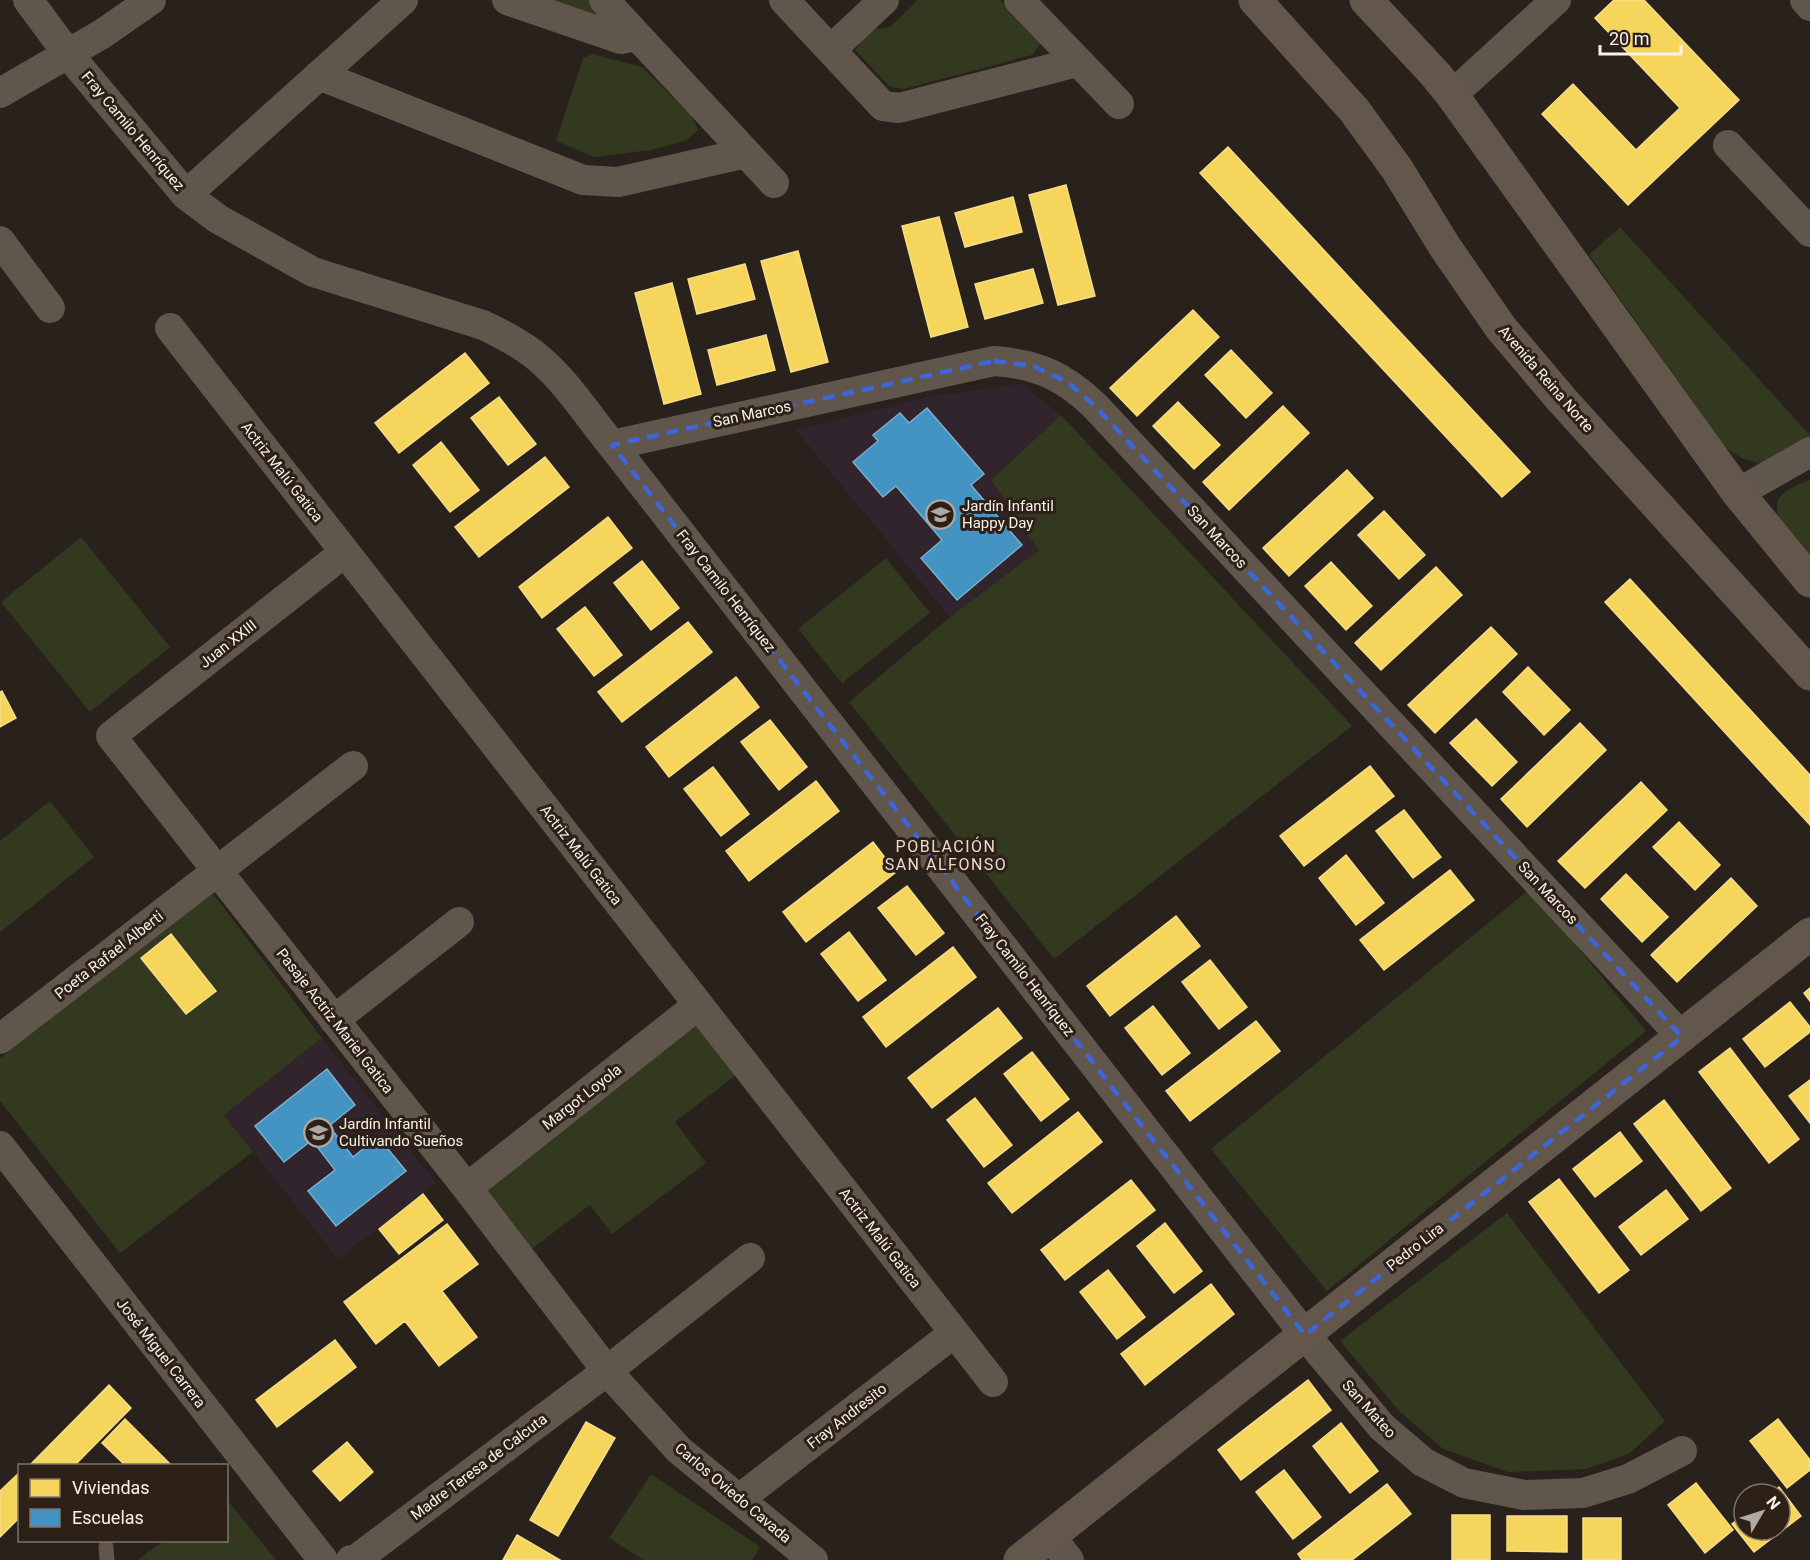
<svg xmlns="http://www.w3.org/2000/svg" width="1810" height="1560" font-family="Roboto,sans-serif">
<rect width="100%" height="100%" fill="#28211c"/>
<!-- education -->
<path fill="#32242d" d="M 1022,384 L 1061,415 L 991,480 L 1039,550 L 950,617 L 796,430 L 932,396 Z
M 322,1038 L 436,1183 L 338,1259 L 224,1115 Z"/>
<!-- green -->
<path fill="#32391e" d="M 528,0 L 589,0 L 606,19 Z
M 918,0 L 1000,0 L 1041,43 L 1032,55 L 904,89 L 890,87 L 855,50 L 870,30 L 890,27 Z
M 593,54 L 642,67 L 692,116 L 698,130 L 685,141 L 651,150 L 594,157 L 556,141 L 583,58 Z
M 1620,227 L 1810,435 L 1810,436 L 1763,464 L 1743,459 L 1725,447 L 1589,255 Z
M 1061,415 L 1352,726 L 1054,959 L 849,702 L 950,617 L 1039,550 L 991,480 Z
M 1810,479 L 1810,557 C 1798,542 1761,511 1784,493 C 1791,487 1802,483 1810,479 Z
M 81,537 L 170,647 L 90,712 L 1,602 Z
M 886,558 L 930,613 L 842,683 L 798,629 Z
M 50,801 L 94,857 L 0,932 L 0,841 Z
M 1530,889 L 1646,1031 L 1327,1291 L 1211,1149 Z
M 212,892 L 322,1038 L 224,1115 L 253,1152 L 120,1253 L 0,1101 L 0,1058 Z
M 697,1023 L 736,1075 L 675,1122 L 706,1163 L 612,1234 L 590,1205 L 529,1251 L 481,1187 Z
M 1507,1213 L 1665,1421 L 1630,1453 L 1587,1469 L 1508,1472 L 1443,1449 L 1399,1411 L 1340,1341 Z
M 651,1474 L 760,1547 L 752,1560 L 643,1560 L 609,1538 Z
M 227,1500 L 276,1560 L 138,1560 L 163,1541 L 226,1540 Z"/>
<!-- homes -->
<path fill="#f6d55c" stroke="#f7dd87" stroke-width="1.5" d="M 1614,0 L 1644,0 L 1739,100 L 1628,205 L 1542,114 L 1573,84 L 1636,150 L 1680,108 L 1595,18 Z
M 1228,147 L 1530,472 L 1502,497 L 1200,173 Z
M 1066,185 L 1095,296 L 1058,305 L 1029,195 Z
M 1013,197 L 1022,232 L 965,247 L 955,213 Z
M 939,217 L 968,327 L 931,337 L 902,226 Z
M 798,251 L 828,362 L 791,372 L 761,261 Z
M 745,264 L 755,299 L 697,314 L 688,279 Z
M 1033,269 L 1043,303 L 985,319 L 975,284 Z
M 672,283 L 701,394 L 664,404 L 635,293 Z
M 1193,310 L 1219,337 L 1137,416 L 1110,388 Z
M 766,335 L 775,370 L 717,385 L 708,350 Z
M 1231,350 L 1272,393 L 1246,418 L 1205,375 Z
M 465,353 L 489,383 L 399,453 L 375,423 Z
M 499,397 L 536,444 L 508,465 L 471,418 Z
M 1178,402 L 1220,445 L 1194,469 L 1153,426 Z
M 1283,406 L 1309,433 L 1229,510 L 1203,482 Z
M 441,442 L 479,490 L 450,512 L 413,465 Z
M 545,457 L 569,487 L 479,557 L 455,527 Z
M 1347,470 L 1373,498 L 1289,576 L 1263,548 Z
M 1384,511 L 1425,555 L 1399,579 L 1358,535 Z
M 608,517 L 632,548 L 542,618 L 519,587 Z
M 642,561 L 679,608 L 651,630 L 614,583 Z
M 1331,562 L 1372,606 L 1346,630 L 1305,586 Z
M 1436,567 L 1462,595 L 1381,670 L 1355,643 Z
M 1630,579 L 1810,775 L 1810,825 L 1605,602 Z
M 585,607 L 622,655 L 594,676 L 557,629 Z
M 688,622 L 712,652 L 622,722 L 598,692 Z
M 1491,627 L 1517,654 L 1435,733 L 1408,705 Z
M 1528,667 L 1570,710 L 1544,735 L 1503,692 Z
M 736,677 L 759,707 L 669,777 L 646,747 Z
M 2,691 L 16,718 L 0,727 L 0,692 Z
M 1476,719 L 1517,762 L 1492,786 L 1450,743 Z
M 770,720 L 807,767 L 779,790 L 741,742 Z
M 1580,723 L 1606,750 L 1527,827 L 1501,799 Z
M 1370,766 L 1394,796 L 1304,866 L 1280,836 Z
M 713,767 L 749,814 L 721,836 L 684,789 Z
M 816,781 L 839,811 L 749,881 L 726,851 Z
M 1641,782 L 1667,810 L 1585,888 L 1558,861 Z
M 1404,810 L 1441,857 L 1413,878 L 1376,831 Z
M 1679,822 L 1720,865 L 1695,890 L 1653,847 Z
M 873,842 L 896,872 L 806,942 L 783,912 Z
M 1346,855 L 1384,903 L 1356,925 L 1319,878 Z
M 1450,870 L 1474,900 L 1384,970 L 1360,940 Z
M 1626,874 L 1668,917 L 1642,942 L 1601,899 Z
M 1731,878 L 1757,906 L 1677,982 L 1651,955 Z
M 907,886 L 944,933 L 916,955 L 878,908 Z
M 1176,916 L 1200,946 L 1110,1016 L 1087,986 Z
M 849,932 L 886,980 L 858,1001 L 821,954 Z
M 171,934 L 216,991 L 186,1014 L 141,958 Z
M 953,947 L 976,977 L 886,1047 L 863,1017 Z
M 1210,960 L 1247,1007 L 1219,1029 L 1182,982 Z
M 1810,988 L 1810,1001 L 1804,993 Z
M 1790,1002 L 1810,1027 L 1810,1032 L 1765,1067 L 1743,1039 Z
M 1153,1006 L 1190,1053 L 1162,1075 L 1125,1028 Z
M 998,1008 L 1022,1038 L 932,1108 L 908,1078 Z
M 1256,1021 L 1280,1051 L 1190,1121 L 1166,1091 Z
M 1730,1048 L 1799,1139 L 1769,1163 L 1699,1072 Z
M 1032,1052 L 1069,1099 L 1041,1121 L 1004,1074 Z
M 1810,1080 L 1810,1123 L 1789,1096 Z
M 975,1098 L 1012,1145 L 984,1167 L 947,1120 Z
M 1664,1100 L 1731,1188 L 1701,1211 L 1634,1124 Z
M 1078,1112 L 1102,1142 L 1012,1213 L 988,1183 Z
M 1620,1132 L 1642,1161 L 1595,1197 L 1573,1169 Z
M 1559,1179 L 1629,1270 L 1599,1293 L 1529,1202 Z
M 1131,1180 L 1155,1210 L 1065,1280 L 1041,1250 Z
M 1666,1190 L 1688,1219 L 1641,1255 L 1619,1227 Z
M 423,1194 L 443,1220 L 399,1254 L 379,1229 Z
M 1165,1223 L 1202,1271 L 1174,1293 L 1137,1246 Z
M 447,1224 L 478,1264 L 442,1291 L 477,1337 L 439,1366 L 405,1321 L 376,1344 L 344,1302 Z
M 1108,1270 L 1145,1317 L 1117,1339 L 1080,1292 Z
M 1211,1284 L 1234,1314 L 1145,1385 L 1121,1354 Z
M 335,1340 L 356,1367 L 277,1427 L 256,1400 Z
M 1308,1380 L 1331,1410 L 1241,1480 L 1218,1450 Z
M 109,1385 L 131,1408 L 74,1466 L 29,1466 Z
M 125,1419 L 172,1466 L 126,1466 L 102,1443 Z
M 1778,1419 L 1810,1460 L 1810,1470 L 1787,1488 L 1750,1441 Z
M 586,1422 L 615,1438 L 558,1536 L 530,1520 Z
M 1341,1423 L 1378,1471 L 1350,1493 L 1313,1446 Z
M 347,1442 L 373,1472 L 340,1501 L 313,1471 Z
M 1284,1470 L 1321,1517 L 1293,1539 L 1256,1492 Z
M 20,1472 L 20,1517 L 0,1537 L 0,1491 Z
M 1696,1483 L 1733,1530 L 1705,1553 L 1668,1505 Z
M 1387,1484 L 1411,1514 L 1352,1560 L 1302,1560 L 1298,1554 Z
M 1779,1487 L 1801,1516 L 1754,1552 L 1732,1524 L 1744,1515 L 1744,1530 L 1780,1530 L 1780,1494 L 1771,1494 Z
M 1452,1515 L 1490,1515 L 1490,1560 L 1452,1560 Z
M 1507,1516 L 1567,1516 L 1567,1552 L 1507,1551 Z
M 1583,1518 L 1621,1518 L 1621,1560 L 1583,1560 Z
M 517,1535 L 560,1560 L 503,1560 Z"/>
<!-- schools -->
<path fill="#4393c3" stroke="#7aafcf" stroke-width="1.5" d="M 927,408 L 984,474 L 971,485 L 1022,545 L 957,600 L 921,558 L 942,540 L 896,486 L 883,497 L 853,462 L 878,441 L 873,435 L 900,413 L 909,423 Z
M 327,1069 L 355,1105 L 329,1126 L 353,1157 L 378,1137 L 406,1171 L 336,1226 L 308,1191 L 335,1170 L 312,1140 L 284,1162 L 255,1126 Z"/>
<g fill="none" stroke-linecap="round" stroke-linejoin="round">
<!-- lane -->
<path stroke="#60564c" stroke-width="15" d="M 106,1547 L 107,1560"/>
<!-- street -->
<path stroke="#60564c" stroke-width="30" d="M 28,0 L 68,54 L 186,195 L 218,219 L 313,272 L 483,325 C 500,333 517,342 532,353 C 563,376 588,416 612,445 L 1305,1335 L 1382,1427 L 1423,1462 L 1464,1483 L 1524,1495 L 1583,1493 L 1628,1479 L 1682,1451
M 507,0 L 621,39 L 637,36
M 604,0 L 774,183
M 784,0 L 883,106 L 899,108 L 1077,62
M 1019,0 L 1119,104
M 1805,0 L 1810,6
M 828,47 L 837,44 L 884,0
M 319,75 L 583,180 L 618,182 L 746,153
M 0,93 L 102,34 L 151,0
M 1452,95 L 1556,0
M 1728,145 L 1810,232
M 186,195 L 403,0
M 0,241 L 50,308
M 170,328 L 993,1382
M 612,445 L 994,361 C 1037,364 1064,376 1095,406 L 1682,1037
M 1738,493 L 1810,452
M 345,552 L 111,736 L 467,1188 L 607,1371 L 679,1450 L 813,1560
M 334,1020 L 459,922
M 0,1039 L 353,766
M 0,1146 L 323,1560
M 467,1188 L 698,1005
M 739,1499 L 954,1333
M 1050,1536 L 1069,1560
M 351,1560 L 358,1558 L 607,1371 L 750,1258"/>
<!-- secondary -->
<path stroke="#63574b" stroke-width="33" d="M 1255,0 L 1354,110 L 1397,169 L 1445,247 L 1501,328 L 1562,400 L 1810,674
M 1366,0 L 1435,74 L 1452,95 L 1738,493 L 1810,581
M 1020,1560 L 1810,934"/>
</g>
<!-- marked area -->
<path fill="none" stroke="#3e66db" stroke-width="4.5" stroke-dasharray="12 8" stroke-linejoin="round" d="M 994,361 L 1033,366 L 1067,382 L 1095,406 L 1682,1037 L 1305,1335 L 612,445 Z"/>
<!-- icons -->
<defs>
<symbol id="school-ring" viewBox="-11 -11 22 22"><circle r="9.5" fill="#2d2017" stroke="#b0a8a3" stroke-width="1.5"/><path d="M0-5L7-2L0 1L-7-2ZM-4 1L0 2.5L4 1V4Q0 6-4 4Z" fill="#b0a8a3"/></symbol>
</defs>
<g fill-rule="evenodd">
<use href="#school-ring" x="924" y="498" width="33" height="33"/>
<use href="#school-ring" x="302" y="1116" width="33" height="33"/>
</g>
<g text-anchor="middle" stroke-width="6" stroke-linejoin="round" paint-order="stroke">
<!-- street labels -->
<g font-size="15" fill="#faf1eb" stroke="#2d2017">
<text transform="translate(133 131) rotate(50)" y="5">Fray Camilo Henríquez</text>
<text transform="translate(1546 379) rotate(49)" y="5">Avenida Reina Norte</text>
<text transform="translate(752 414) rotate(-12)" y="5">San Marcos</text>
<text transform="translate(282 472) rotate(52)" y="5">Actriz Malú Gatica</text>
<text transform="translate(1217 537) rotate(47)" y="5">San Marcos</text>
<text transform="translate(726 591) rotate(52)" y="5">Fray Camilo Henríquez</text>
<text transform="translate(228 644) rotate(-38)" y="5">Juan XXIII</text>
<text transform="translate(581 855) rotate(52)" y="5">Actriz Malú Gatica</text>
<text transform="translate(1548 893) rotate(47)" y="5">San Marcos</text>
<text transform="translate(109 955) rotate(-38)" y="5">Poeta Rafael Alberti</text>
<text transform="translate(1025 975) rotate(52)" y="5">Fray Camilo Henríquez</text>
<text transform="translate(335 1021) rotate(52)" y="5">Pasaje Actriz Mariel Gatica</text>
<text transform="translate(582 1097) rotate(-38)" y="5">Margot Loyola</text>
<text transform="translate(880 1238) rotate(52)" y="5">Actriz Malú Gatica</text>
<text transform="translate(1415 1247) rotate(-38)" y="5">Pedro Lira</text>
<text transform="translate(161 1353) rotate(52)" y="5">José Miguel Carrera</text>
<text transform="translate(1369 1409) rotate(48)" y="5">San Mateo</text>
<text transform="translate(847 1416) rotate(-38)" y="5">Fray Andresito</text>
<text transform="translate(479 1467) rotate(-37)" y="5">Madre Teresa de Calcuta</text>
<text transform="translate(733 1493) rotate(40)" y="5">Carlos Oviedo Cavada</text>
</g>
<!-- poi labels -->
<g font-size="15" fill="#faf1eb" stroke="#2d2017" text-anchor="start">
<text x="962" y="511">Jardín Infantil<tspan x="962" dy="17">Happy Day</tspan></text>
<text x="339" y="1129">Jardín Infantil<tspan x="339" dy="17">Cultivando Sueños</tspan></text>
</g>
<!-- neighbourhood labels -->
<g font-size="16" letter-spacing="1.5" fill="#eddacf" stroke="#2d2017">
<text x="946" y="852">POBLACIÓN<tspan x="946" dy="18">SAN ALFONSO</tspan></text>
</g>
</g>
<!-- legend -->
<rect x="18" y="1464" width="210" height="78" fill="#2d2017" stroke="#7f746c" stroke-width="1.5"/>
<rect x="30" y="1479" width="30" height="18" fill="#f6d55c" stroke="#7f746c" stroke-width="1.5"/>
<text x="72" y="1494" font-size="18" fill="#faf1eb">Viviendas</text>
<rect x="30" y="1509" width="30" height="18" fill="#4393c3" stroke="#7f746c" stroke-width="1.5"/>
<text x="72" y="1524" font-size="18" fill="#faf1eb">Escuelas</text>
<!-- north arrow -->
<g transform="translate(1762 1512) rotate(51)"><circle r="28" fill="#2d2017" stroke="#7f746c" stroke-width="1.5"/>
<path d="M0-4.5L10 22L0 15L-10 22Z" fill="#b0a8a3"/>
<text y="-9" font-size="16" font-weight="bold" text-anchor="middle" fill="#faf1eb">N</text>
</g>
<!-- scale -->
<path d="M1600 45v9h81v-9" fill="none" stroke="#faf1eb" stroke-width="3"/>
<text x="1609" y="45" font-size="18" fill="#faf1eb" stroke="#2d2017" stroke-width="4.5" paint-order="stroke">20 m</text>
</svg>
